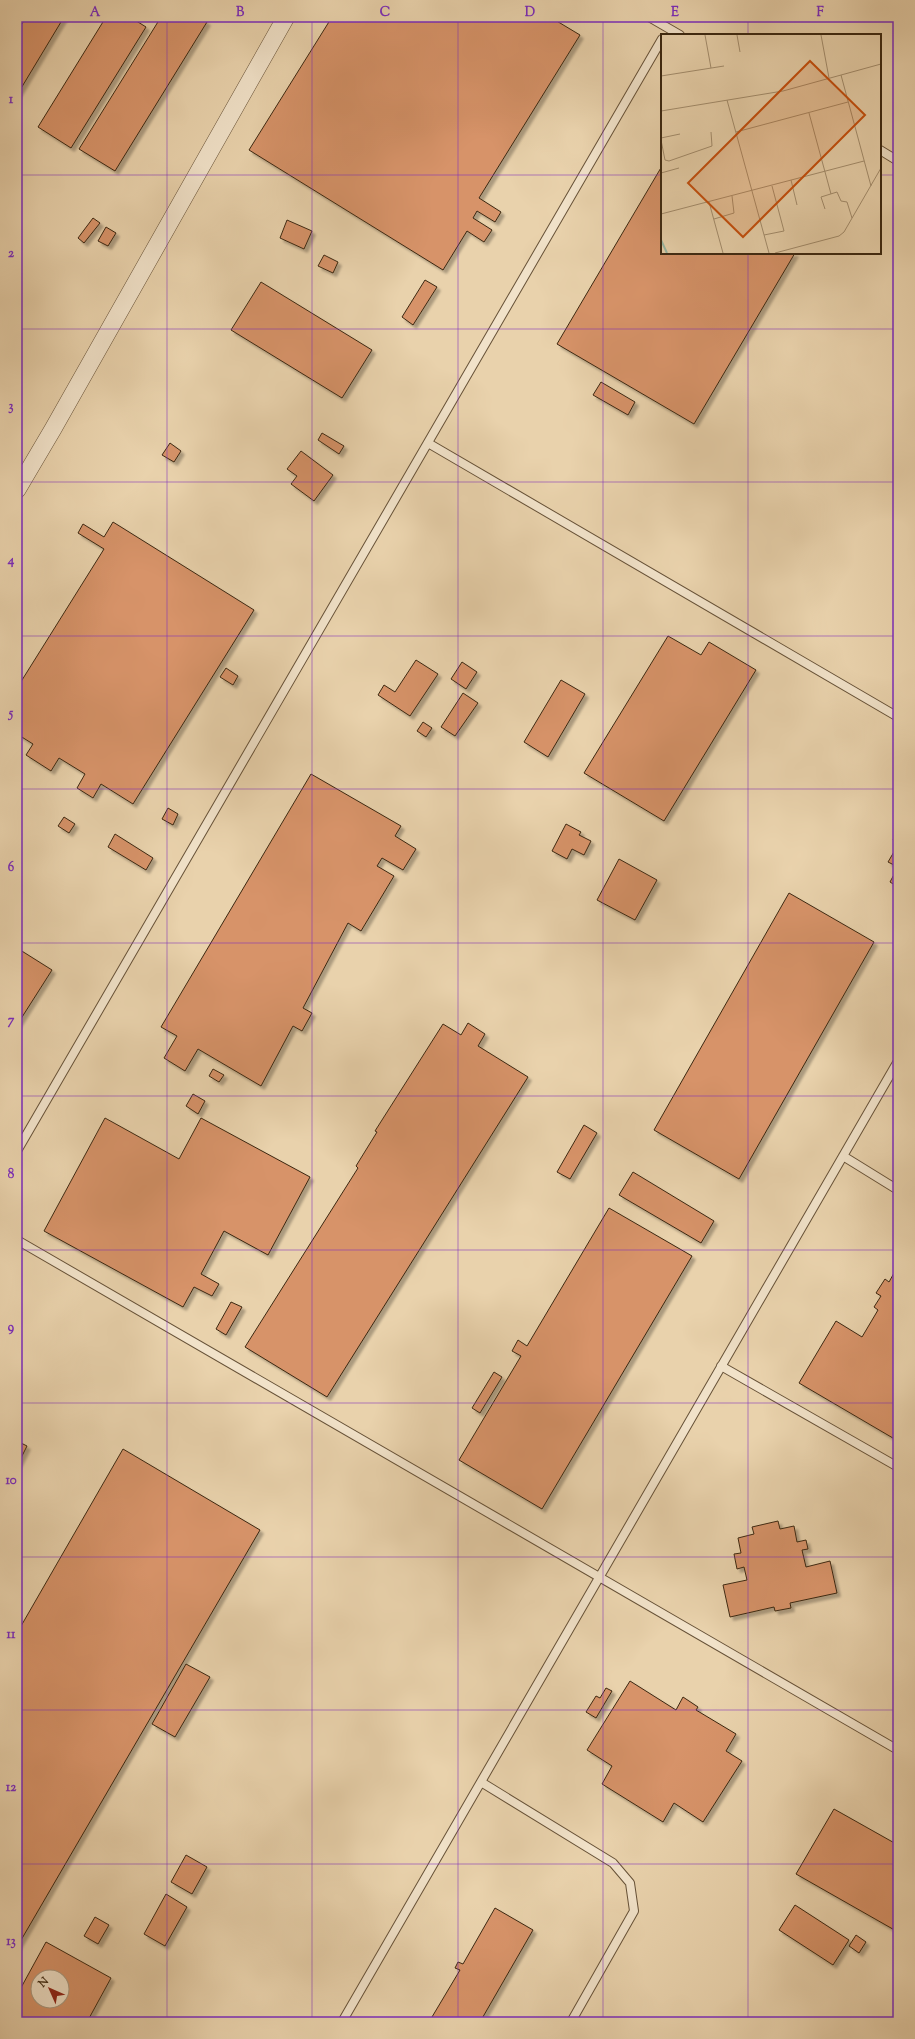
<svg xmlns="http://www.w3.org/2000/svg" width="915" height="2039" font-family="'Sorts Mill Goudy',serif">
<defs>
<filter id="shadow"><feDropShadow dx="3.5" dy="3.5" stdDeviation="1" flood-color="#0004"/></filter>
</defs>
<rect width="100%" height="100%" fill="#e9d2ac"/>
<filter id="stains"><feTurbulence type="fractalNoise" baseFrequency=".005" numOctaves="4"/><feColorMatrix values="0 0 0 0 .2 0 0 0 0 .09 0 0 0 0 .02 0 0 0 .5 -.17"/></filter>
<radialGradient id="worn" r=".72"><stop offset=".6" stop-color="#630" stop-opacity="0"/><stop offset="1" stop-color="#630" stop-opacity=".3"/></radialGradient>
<!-- building -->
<path fill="#d79369" stroke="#3c2811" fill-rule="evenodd" filter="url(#shadow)" d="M 26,17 L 64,17 L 17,95 L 17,32 Z
M 106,17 L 130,17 L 146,27 L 71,148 L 38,127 Z
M 161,17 L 199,17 L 207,22 L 115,171 L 79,149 Z
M 332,17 L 550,17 L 580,35 L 479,198 L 501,212 L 495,222 L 477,211 L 473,218 L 492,230 L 484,242 L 467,231 L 443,270 L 249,150 Z
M 662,166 L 662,253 L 795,253 L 694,424 L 557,344 Z
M 93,218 L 100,223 L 84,243 L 78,238 Z
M 287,220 L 312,231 L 304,249 L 280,238 Z
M 106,227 L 116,233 L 108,246 L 98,241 Z
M 324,255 L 338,262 L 333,273 L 318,266 Z
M 425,280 L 437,287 L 413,325 L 402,317 Z
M 261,282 L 372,350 L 342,398 L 231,330 Z
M 601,382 L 635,402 L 628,415 L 593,395 Z
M 322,433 L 344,446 L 339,454 L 318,440 Z
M 170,443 L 181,451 L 174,462 L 162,455 Z
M 301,451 L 333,475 L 314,501 L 291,484 L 297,476 L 287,469 Z
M 113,522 L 254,610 L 133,804 L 101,784 L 93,798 L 77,788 L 85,774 L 59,758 L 51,771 L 26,755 L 33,744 L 17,734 L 17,688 L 104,549 L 78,533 L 83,524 L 104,537 Z
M 668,636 L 701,655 L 709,642 L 756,670 L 664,821 L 584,773 Z
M 416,660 L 438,674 L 410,716 L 378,695 L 384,685 L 395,692 Z
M 462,662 L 477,672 L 466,689 L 451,679 Z
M 226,668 L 238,676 L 233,685 L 220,677 Z
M 561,680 L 585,694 L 548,757 L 524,742 Z
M 463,693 L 478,703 L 455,736 L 441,727 Z
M 423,722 L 432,728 L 426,737 L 417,731 Z
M 311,774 L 401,826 L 395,836 L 416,849 L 403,870 L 382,858 L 377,866 L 394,876 L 361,931 L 348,923 L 303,1008 L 312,1013 L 302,1031 L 293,1026 L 261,1086 L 198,1049 L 185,1071 L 164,1058 L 177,1036 L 161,1027 Z
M 168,808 L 178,814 L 173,825 L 162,819 Z
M 64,817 L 75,824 L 69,833 L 58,826 Z
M 566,824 L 581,832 L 579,835 L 591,841 L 584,855 L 572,849 L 567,859 L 552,851 Z
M 898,831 L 898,843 L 893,840 Z
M 115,834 L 153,858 L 146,870 L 108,847 Z
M 898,845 L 898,887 L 890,882 L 898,867 L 888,862 Z
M 619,859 L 657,880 L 635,920 L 597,900 Z
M 789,893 L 874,942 L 739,1179 L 654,1130 Z
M 17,948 L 52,970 L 17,1025 Z
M 468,1023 L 485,1034 L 478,1046 L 528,1077 L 327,1397 L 245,1347 L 358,1168 L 356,1166 L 377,1132 L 375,1131 L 443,1024 L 461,1035 Z
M 213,1069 L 224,1075 L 219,1082 L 209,1076 Z
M 193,1094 L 205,1101 L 198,1114 L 186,1106 Z
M 105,1118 L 179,1159 L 201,1118 L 310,1177 L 268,1255 L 224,1231 L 201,1274 L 219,1284 L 212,1296 L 194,1287 L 183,1307 L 44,1231 Z
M 584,1125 L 597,1133 L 570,1179 L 557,1172 Z
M 633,1172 L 714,1221 L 701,1243 L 619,1195 Z
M 609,1208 L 692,1256 L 542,1509 L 459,1460 L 521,1356 L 512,1351 L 518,1340 L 527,1346 Z
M 894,1273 L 898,1275 L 898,1441 L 799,1383 L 836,1321 L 862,1337 L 878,1310 L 874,1307 L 881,1296 L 876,1293 L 885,1279 L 889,1282 Z
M 231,1302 L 242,1307 L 226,1335 L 216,1329 Z
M 494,1372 L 502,1377 L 480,1413 L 472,1408 Z
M 17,1441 L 27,1446 L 18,1464 L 17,1464 Z
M 123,1449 L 260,1530 L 17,1947 L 17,1633 Z
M 778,1521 L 780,1529 L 794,1526 L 797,1542 L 806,1540 L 808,1549 L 802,1550 L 806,1567 L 830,1561 L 837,1593 L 790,1603 L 791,1608 L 775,1611 L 774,1607 L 730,1617 L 723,1585 L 747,1580 L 744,1567 L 737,1569 L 734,1554 L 741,1553 L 738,1538 L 754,1534 L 752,1527 Z
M 186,1664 L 210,1677 L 175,1737 L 152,1724 Z
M 630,1681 L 676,1710 L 683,1697 L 698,1707 L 696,1710 L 736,1734 L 726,1751 L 742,1761 L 703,1822 L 674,1803 L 663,1822 L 602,1784 L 612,1766 L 587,1750 Z
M 606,1688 L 612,1691 L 596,1718 L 586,1712 L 596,1696 L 600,1698 Z
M 834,1809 L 898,1845 L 898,1932 L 796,1874 Z
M 186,1855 L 207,1867 L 192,1894 L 171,1882 Z
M 166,1894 L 187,1907 L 165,1946 L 144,1934 Z
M 795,1905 L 849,1940 L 833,1965 L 779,1930 Z
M 495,1908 L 533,1930 L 480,2022 L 429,2022 L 460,1970 L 455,1968 L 458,1962 L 463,1964 Z
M 95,1917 L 109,1925 L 98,1944 L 84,1936 Z
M 856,1935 L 866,1942 L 859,1953 L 849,1946 Z
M 46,1942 L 111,1978 L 87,2022 L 17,2022 L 17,1995 ZM 38,1977 L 62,1977 L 62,2001 L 38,2001 Z"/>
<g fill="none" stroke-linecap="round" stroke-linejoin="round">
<defs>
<path id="lane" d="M 649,17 L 680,35
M 880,150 L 898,161
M 428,443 L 898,717
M 17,1151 L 662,39
M 843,1156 L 898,1190
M 17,1240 L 898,1750
M 721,1366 L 898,1467
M 481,1782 L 613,1863 L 630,1883 L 634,1911 L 571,2022
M 342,2022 L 898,1061"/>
<path id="street" d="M 17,490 L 53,429 L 286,17"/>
</defs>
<!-- lane casing -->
<use href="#lane" stroke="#675238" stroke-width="10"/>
<!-- street casing -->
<use href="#street" stroke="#675238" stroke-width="18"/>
<!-- lane -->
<use href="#lane" stroke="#f1e2c9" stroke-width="8"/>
<!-- street -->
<use href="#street" stroke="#f1e2c9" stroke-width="17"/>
</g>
<!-- grid -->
<path fill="none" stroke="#7b2cbf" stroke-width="1" stroke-opacity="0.55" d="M 167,17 L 167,2022M 312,17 L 312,2022M 458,17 L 458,2022M 603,17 L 603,2022M 748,17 L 748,35M 17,175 L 662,175M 880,175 L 898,175M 748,253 L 748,2022M 17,329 L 898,329M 17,482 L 898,482M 17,636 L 898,636M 17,789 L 898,789M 17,943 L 898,943M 17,1096 L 898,1096M 17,1250 L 898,1250M 17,1403 L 898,1403M 17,1557 L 898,1557M 17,1710 L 898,1710M 17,1864 L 898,1864"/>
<!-- overview -->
<g transform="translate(661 34)">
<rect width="220" height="220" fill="#e9d2ac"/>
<path fill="none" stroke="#99b8a4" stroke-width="2" d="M 0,206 L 6,219"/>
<path fill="none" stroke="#a48e6e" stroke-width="1" d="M 44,1 L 50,34M 76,1 L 79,18M 160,1 L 168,44M 180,41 L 210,152M 0,42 L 63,32M 66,66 L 108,219M 0,77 L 122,57 L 220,30M 148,79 L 170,160M 75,98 L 187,68M 0,104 L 19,100M 0,106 L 4,126 L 8,127 L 51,112 L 50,98M 0,139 L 18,134M 130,146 L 136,171M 48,168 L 62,219M 164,175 L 160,163 L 176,158 L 180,167 L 186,168 L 191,184M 0,180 L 203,127M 53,185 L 73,179 L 71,162M 103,201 L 123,197 L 111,152M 114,219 L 178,202 L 183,198 L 220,134"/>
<path fill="#c64f0d" fill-opacity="0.15" stroke="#c64f0d" stroke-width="2" d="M 149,27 L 204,81 L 82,203 L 27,149 Z"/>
<rect width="220" height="220" fill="none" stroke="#3c2811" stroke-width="2"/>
</g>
<!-- margin -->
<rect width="915" height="2039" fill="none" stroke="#e9d2ac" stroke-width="44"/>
<!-- north arrow -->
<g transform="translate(50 1989) rotate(315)"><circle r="19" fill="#f1e2c9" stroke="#a9987f"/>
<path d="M0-3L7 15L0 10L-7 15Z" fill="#8f2418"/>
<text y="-6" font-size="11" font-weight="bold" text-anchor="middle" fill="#3c2811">N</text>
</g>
<rect x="22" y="22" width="871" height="1995" fill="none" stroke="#7b2cbf" stroke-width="1.5"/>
<g font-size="13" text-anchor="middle" font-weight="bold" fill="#7b2cbf">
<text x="95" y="16">A</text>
<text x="240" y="16">B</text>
<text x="385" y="16">C</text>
<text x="530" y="16">D</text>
<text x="675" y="16">E</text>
<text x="820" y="16">F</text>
<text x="11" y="103">1</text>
<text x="11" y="257">2</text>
<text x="11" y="410">3</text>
<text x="11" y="564">4</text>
<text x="11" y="717">5</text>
<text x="11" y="871">6</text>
<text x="11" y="1024">7</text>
<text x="11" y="1178">8</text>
<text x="11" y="1331">9</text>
<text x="11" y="1484">10</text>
<text x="11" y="1638">11</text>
<text x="11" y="1791">12</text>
<text x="11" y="1945">13</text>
</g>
<rect width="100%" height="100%" filter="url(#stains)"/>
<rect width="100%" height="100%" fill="url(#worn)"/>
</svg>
